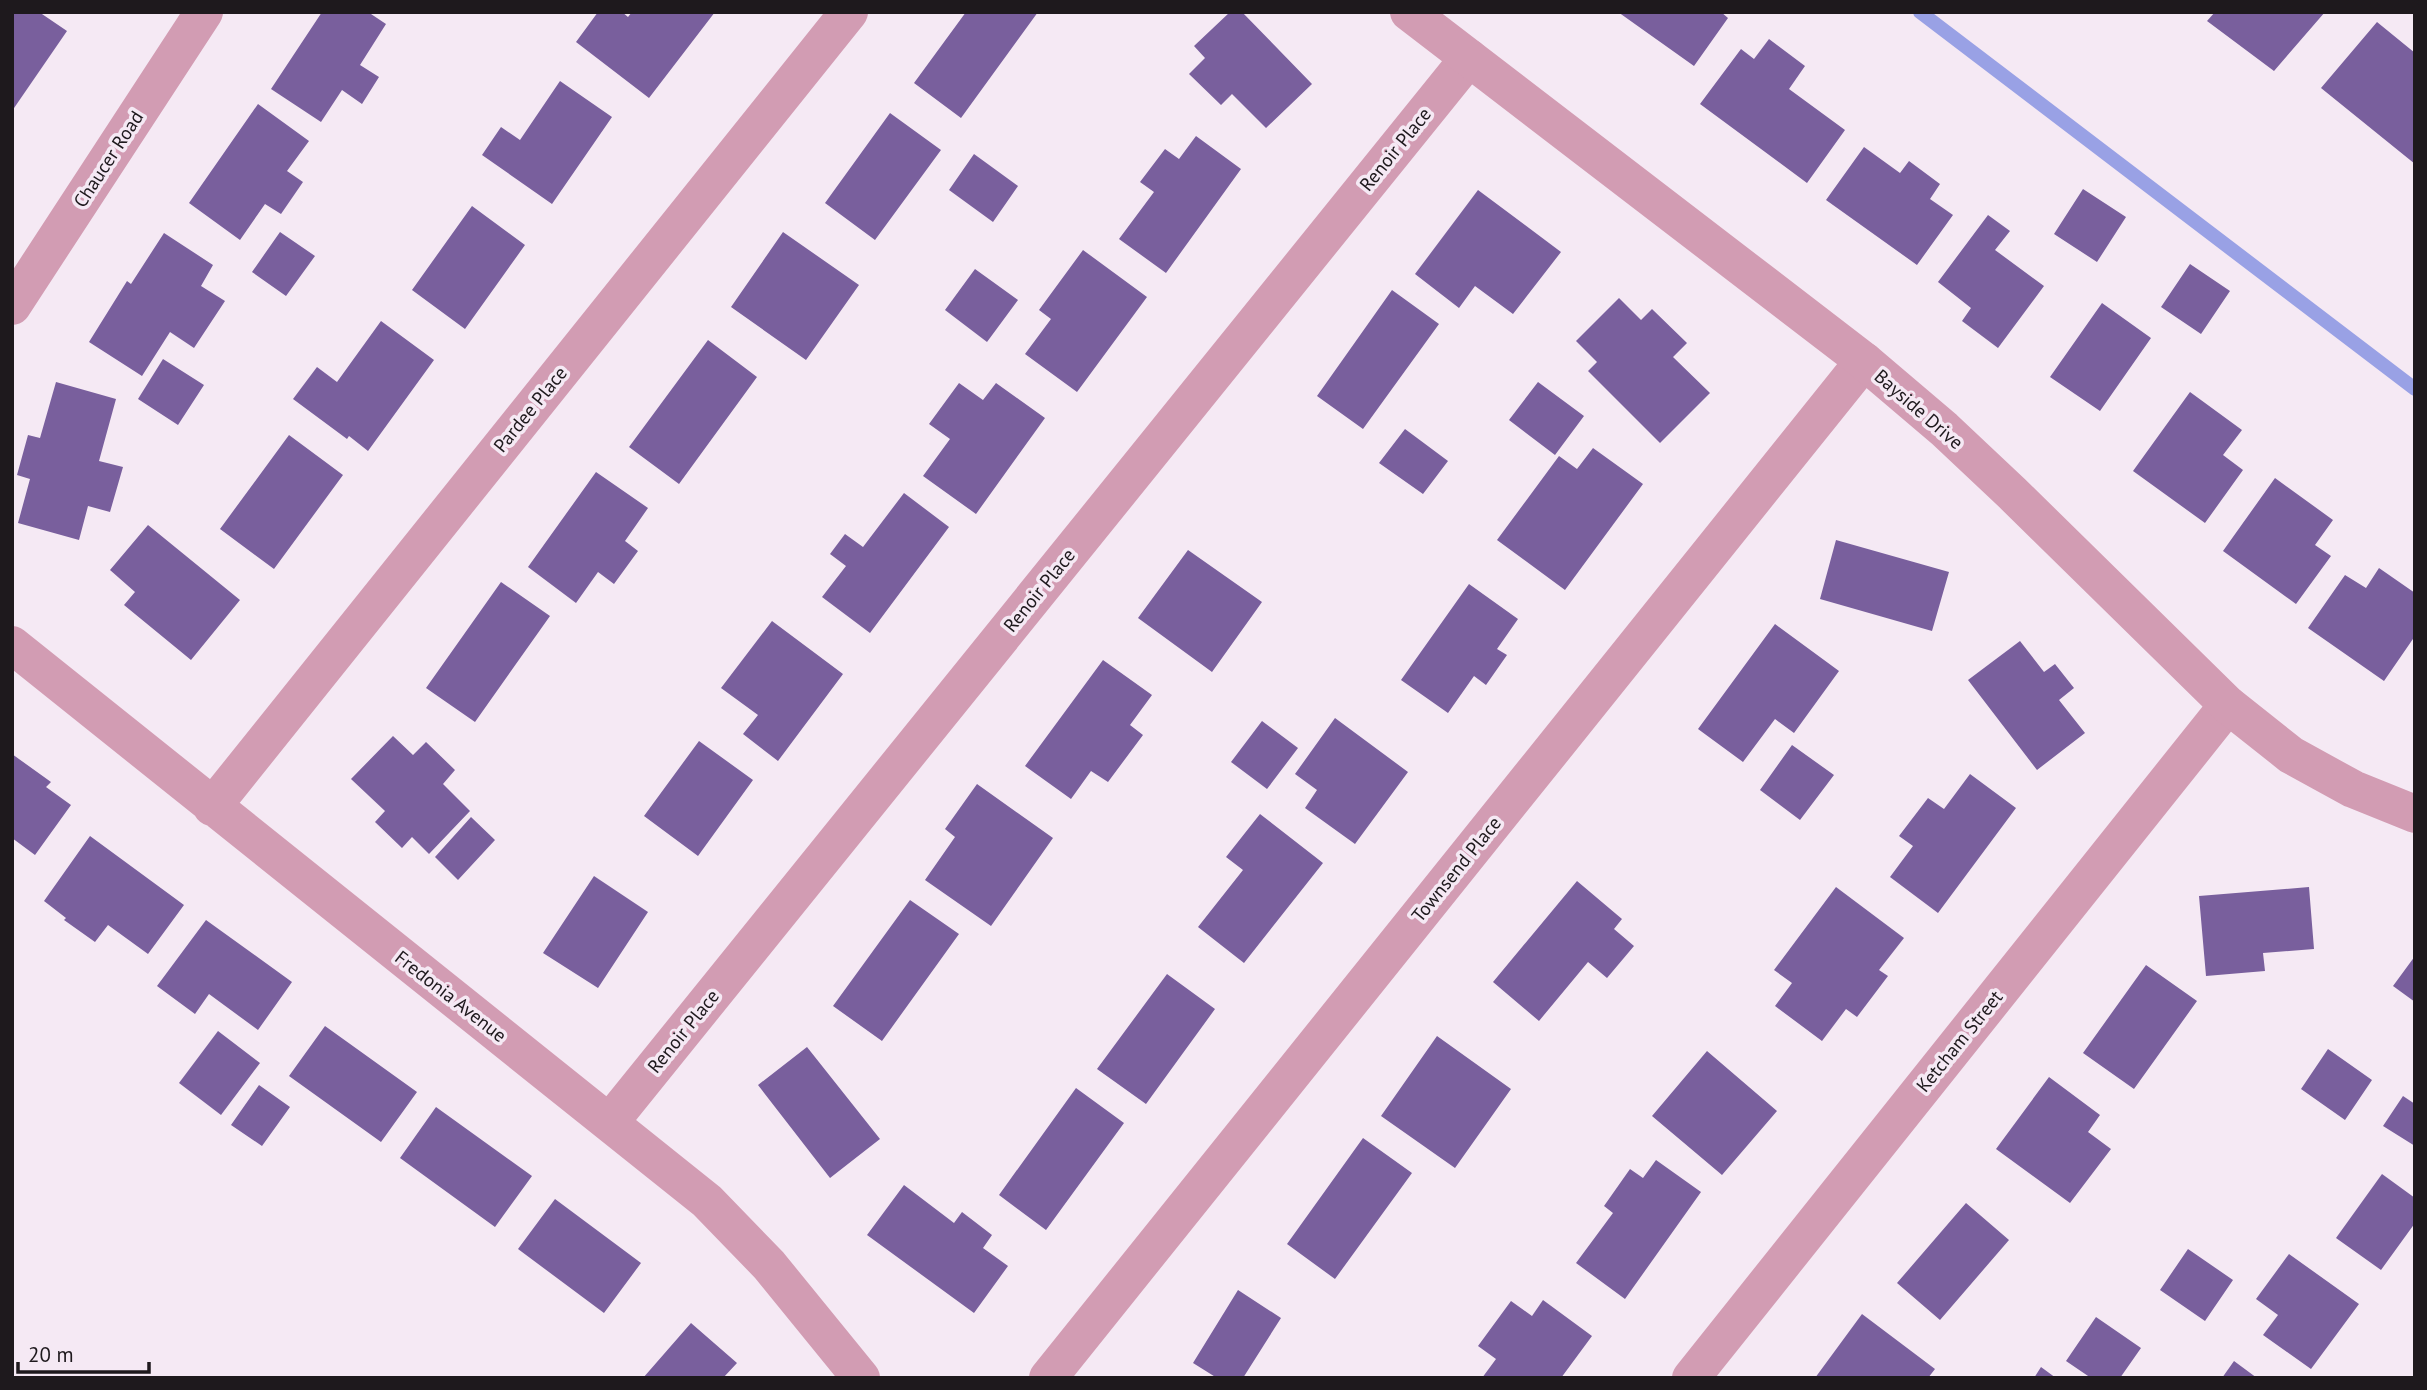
<svg xmlns="http://www.w3.org/2000/svg" width="2427" height="1390" font-family="'PT Sans',sans-serif">
<rect width="100%" height="100%" fill="#f5e9f4"/>
<g fill="none" stroke-linecap="round" stroke-linejoin="round">
<!-- stream -->
<path stroke="#99a1e5" stroke-width="14" d="M 1920,12 L 2415,389"/>
</g>
<!-- building -->
<path fill="#795f9d" d="M 12,12 L 39,12 L 67,31 L 12,111 Z
M 322,12 L 368,12 L 386,24 L 360,65 L 379,77 L 362,104 L 342,90 L 321,122 L 271,89 Z
M 598,12 L 622,12 L 628,17 L 632,12 L 715,12 L 649,98 L 576,42 Z
M 966,12 L 1038,12 L 961,118 L 914,83 Z
M 1230,12 L 1242,12 L 1312,84 L 1266,128 L 1232,94 L 1221,105 L 1189,74 L 1205,58 L 1194,46 Z
M 1618,12 L 1721,12 L 1728,18 L 1694,66 Z
M 2215,12 L 2325,12 L 2274,71 L 2207,21 Z
M 2377,22 L 2415,53 L 2415,164 L 2321,88 Z
M 1769,39 L 1805,66 L 1789,89 L 1845,130 L 1807,183 L 1700,104 L 1741,49 L 1754,59 Z
M 560,81 L 612,117 L 552,204 L 482,155 L 501,127 L 520,140 Z
M 258,104 L 309,141 L 287,171 L 303,182 L 281,214 L 265,204 L 240,240 L 189,203 Z
M 890,113 L 941,150 L 875,240 L 825,203 Z
M 1196,136 L 1241,169 L 1166,273 L 1119,239 L 1154,192 L 1140,182 L 1165,149 L 1179,159 Z
M 1864,147 L 1900,173 L 1909,161 L 1940,184 L 1930,199 L 1953,215 L 1917,265 L 1826,200 Z
M 974,154 L 1018,186 L 993,222 L 949,190 Z
M 2083,189 L 2126,217 L 2097,262 L 2054,234 Z
M 1478,190 L 1561,252 L 1513,314 L 1475,286 L 1459,308 L 1415,274 Z
M 472,206 L 525,245 L 465,329 L 412,290 Z
M 1988,215 L 2010,231 L 1995,250 L 2044,286 L 1998,348 L 1962,321 L 1971,308 L 1938,282 Z
M 280,232 L 315,256 L 286,296 L 252,272 Z
M 783,232 L 859,285 L 806,360 L 731,307 Z
M 164,233 L 213,265 L 201,286 L 225,301 L 194,348 L 170,332 L 142,376 L 89,342 L 127,281 L 131,284 Z
M 1083,250 L 1147,297 L 1077,392 L 1025,354 L 1051,319 L 1039,310 Z
M 2190,264 L 2230,291 L 2201,334 L 2161,307 Z
M 975,269 L 1018,300 L 987,342 L 945,310 Z
M 1392,290 L 1439,324 L 1363,429 L 1317,396 Z
M 1619,298 L 1641,320 L 1652,309 L 1687,343 L 1673,357 L 1710,393 L 1660,443 L 1588,371 L 1597,362 L 1576,341 Z
M 2102,303 L 2151,338 L 2100,411 L 2050,377 Z
M 381,321 L 434,360 L 368,451 L 349,436 L 347,439 L 293,399 L 317,367 L 337,382 Z
M 708,340 L 757,377 L 679,484 L 629,447 Z
M 163,359 L 204,385 L 178,425 L 138,399 Z
M 56,382 L 116,399 L 99,461 L 123,467 L 110,512 L 88,506 L 79,540 L 18,523 L 30,479 L 17,475 L 28,435 L 40,438 Z
M 1538,382 L 1584,416 L 1555,455 L 1509,420 Z
M 959,383 L 983,400 L 996,383 L 1045,418 L 976,514 L 923,476 L 950,439 L 929,424 Z
M 2190,392 L 2242,430 L 2223,455 L 2243,470 L 2205,523 L 2133,471 Z
M 1405,429 L 1448,461 L 1423,494 L 1379,463 Z
M 289,435 L 343,475 L 274,569 L 220,529 Z
M 1593,448 L 1643,484 L 1565,590 L 1497,540 L 1559,456 L 1577,469 Z
M 596,472 L 648,508 L 625,541 L 638,551 L 614,584 L 598,572 L 576,603 L 528,567 Z
M 2275,478 L 2333,520 L 2315,545 L 2331,556 L 2296,604 L 2223,551 Z
M 904,493 L 949,527 L 870,633 L 822,597 L 846,566 L 830,554 L 845,534 L 863,547 Z
M 148,525 L 240,600 L 191,660 L 124,605 L 135,592 L 110,570 Z
M 1836,540 L 1949,572 L 1932,631 L 1820,599 Z
M 1188,550 L 1262,602 L 1212,672 L 1138,618 Z
M 2379,568 L 2415,593 L 2415,636 L 2384,681 L 2308,628 L 2345,575 L 2366,588 Z
M 501,582 L 550,616 L 475,722 L 426,688 Z
M 1469,584 L 1518,619 L 1497,649 L 1507,655 L 1486,685 L 1474,676 L 1448,713 L 1401,680 Z
M 772,621 L 843,674 L 778,761 L 743,734 L 758,715 L 721,688 Z
M 1775,624 L 1839,671 L 1794,733 L 1775,719 L 1743,762 L 1698,729 Z
M 2020,641 L 2044,672 L 2055,664 L 2074,688 L 2059,700 L 2085,733 L 2037,770 L 1968,680 Z
M 1103,660 L 1152,695 L 1130,725 L 1143,735 L 1108,782 L 1091,771 L 1071,799 L 1025,766 Z
M 1335,718 L 1408,772 L 1355,844 L 1305,808 L 1317,790 L 1295,774 Z
M 1262,721 L 1298,748 L 1267,789 L 1231,762 Z
M 393,736 L 413,755 L 426,742 L 455,770 L 443,784 L 470,811 L 429,854 L 412,837 L 402,848 L 375,822 L 385,811 L 351,779 Z
M 699,741 L 753,780 L 698,856 L 644,816 Z
M 1792,745 L 1834,775 L 1800,820 L 1760,790 Z
M 12,754 L 51,782 L 46,787 L 71,805 L 35,855 L 12,838 Z
M 1970,774 L 2016,808 L 1938,913 L 1890,877 L 1913,846 L 1899,836 L 1928,798 L 1944,809 Z
M 977,784 L 1053,838 L 991,926 L 925,880 L 955,837 L 945,829 Z
M 1260,814 L 1323,863 L 1244,963 L 1198,927 L 1243,870 L 1226,857 Z
M 471,817 L 495,840 L 458,880 L 435,857 Z
M 90,836 L 184,905 L 148,954 L 108,925 L 95,942 L 64,920 L 66,918 L 44,901 Z
M 594,876 L 648,912 L 598,988 L 543,953 Z
M 1577,881 L 1622,919 L 1614,929 L 1634,946 L 1607,978 L 1588,962 L 1539,1021 L 1493,982 Z
M 1836,887 L 1904,938 L 1879,970 L 1888,976 L 1857,1017 L 1846,1009 L 1822,1041 L 1775,1006 L 1792,983 L 1774,970 Z
M 2309,887 L 2314,949 L 2263,953 L 2265,971 L 2206,976 L 2199,896 Z
M 910,900 L 959,934 L 882,1041 L 833,1006 Z
M 206,920 L 292,982 L 258,1030 L 209,994 L 195,1014 L 157,986 Z
M 2415,956 L 2415,1002 L 2393,986 Z
M 2146,965 L 2197,1001 L 2134,1089 L 2083,1053 Z
M 1167,974 L 1215,1009 L 1146,1104 L 1097,1069 Z
M 325,1026 L 417,1092 L 381,1142 L 289,1076 Z
M 218,1031 L 260,1063 L 221,1115 L 179,1083 Z
M 1437,1036 L 1511,1089 L 1455,1168 L 1381,1116 Z
M 807,1047 L 880,1139 L 830,1178 L 758,1085 Z
M 2328,1049 L 2372,1080 L 2345,1120 L 2301,1089 Z
M 1707,1051 L 1777,1111 L 1722,1175 L 1652,1116 Z
M 2049,1077 L 2100,1115 L 2088,1132 L 2111,1149 L 2070,1203 L 1996,1149 Z
M 259,1085 L 290,1107 L 262,1146 L 231,1125 Z
M 1076,1088 L 1124,1123 L 1046,1230 L 999,1195 Z
M 2403,1096 L 2415,1104 L 2415,1146 L 2383,1126 Z
M 436,1107 L 532,1176 L 495,1227 L 400,1158 Z
M 1363,1138 L 1412,1173 L 1335,1279 L 1287,1244 Z
M 1656,1160 L 1701,1192 L 1625,1299 L 1576,1263 L 1613,1213 L 1604,1206 L 1630,1169 L 1643,1178 Z
M 2382,1174 L 2415,1198 L 2415,1223 L 2381,1270 L 2336,1238 Z
M 904,1185 L 954,1223 L 962,1212 L 992,1235 L 983,1248 L 1008,1266 L 974,1313 L 867,1235 Z
M 555,1199 L 641,1263 L 604,1313 L 518,1249 Z
M 1966,1203 L 2009,1240 L 1940,1320 L 1897,1283 Z
M 2188,1249 L 2233,1280 L 2205,1321 L 2160,1290 Z
M 2289,1254 L 2359,1304 L 2311,1369 L 2263,1335 L 2278,1315 L 2256,1299 Z
M 1238,1290 L 1281,1318 L 1243,1378 L 1217,1378 L 1193,1363 Z
M 1543,1300 L 1592,1336 L 1561,1378 L 1482,1378 L 1496,1359 L 1478,1346 L 1511,1301 L 1532,1316 Z
M 1862,1314 L 1935,1369 L 1928,1378 L 1815,1378 Z
M 2096,1317 L 2141,1348 L 2120,1378 L 2091,1378 L 2066,1361 Z
M 691,1323 L 737,1363 L 723,1378 L 643,1378 Z
M 2234,1361 L 2257,1378 L 2222,1378 Z
M 2041,1367 L 2056,1378 L 2034,1378 Z"/>
<g fill="none" stroke-linecap="round" stroke-linejoin="round">
<!-- minor -->
<path stroke="#d29cb3" stroke-width="38" d="M 12,306 L 204,12
M 12,645 L 707,1201 L 769,1265 L 861,1378
M 212,807 L 849,12
M 610,1122 L 1469,58
M 1048,1378 L 1864,361
M 1691,1378 L 2228,705"/>
<!-- tertiary -->
<path stroke="#d29cb3" stroke-width="38" d="M 1409,12 L 1864,361 L 1944,429 L 2012,493 L 2228,705 L 2291,755 L 2353,789 L 2415,814"/>
</g>
<g text-anchor="middle" stroke-width="7" stroke-linejoin="round" paint-order="stroke">
<!-- street labels -->
<g font-size="19" fill="#1e191d" stroke="#f5e9f4">
<text transform="translate(1395 149) rotate(-51)" y="7">Renoir Place</text>
<text transform="translate(108 159) rotate(-57)" y="7">Chaucer Road</text>
<text transform="translate(530 409) rotate(-51)" y="7">Pardee Place</text>
<text transform="translate(1919 409) rotate(41)" y="7">Bayside Drive</text>
<text transform="translate(1039 590) rotate(-51)" y="7">Renoir Place</text>
<text transform="translate(1456 869) rotate(-51)" y="7">Townsend Place</text>
<text transform="translate(451 996) rotate(38)" y="7">Fredonia Avenue</text>
<text transform="translate(683 1031) rotate(-51)" y="7">Renoir Place</text>
<text transform="translate(1959 1041) rotate(-51)" y="7">Ketcham Street</text>
</g>
</g>
<!-- border -->
<rect width="2427" height="1390" fill="none" stroke="#1e191d" stroke-width="28"/>
<!-- scale -->
<path d="M18 1362v10h131v-10" fill="none" stroke="#1e191d" stroke-width="3.5"/>
<text x="28" y="1362" font-size="21" fill="#1e191d" stroke="#f5e9f4" stroke-width="5" paint-order="stroke">20 m</text>
</svg>
